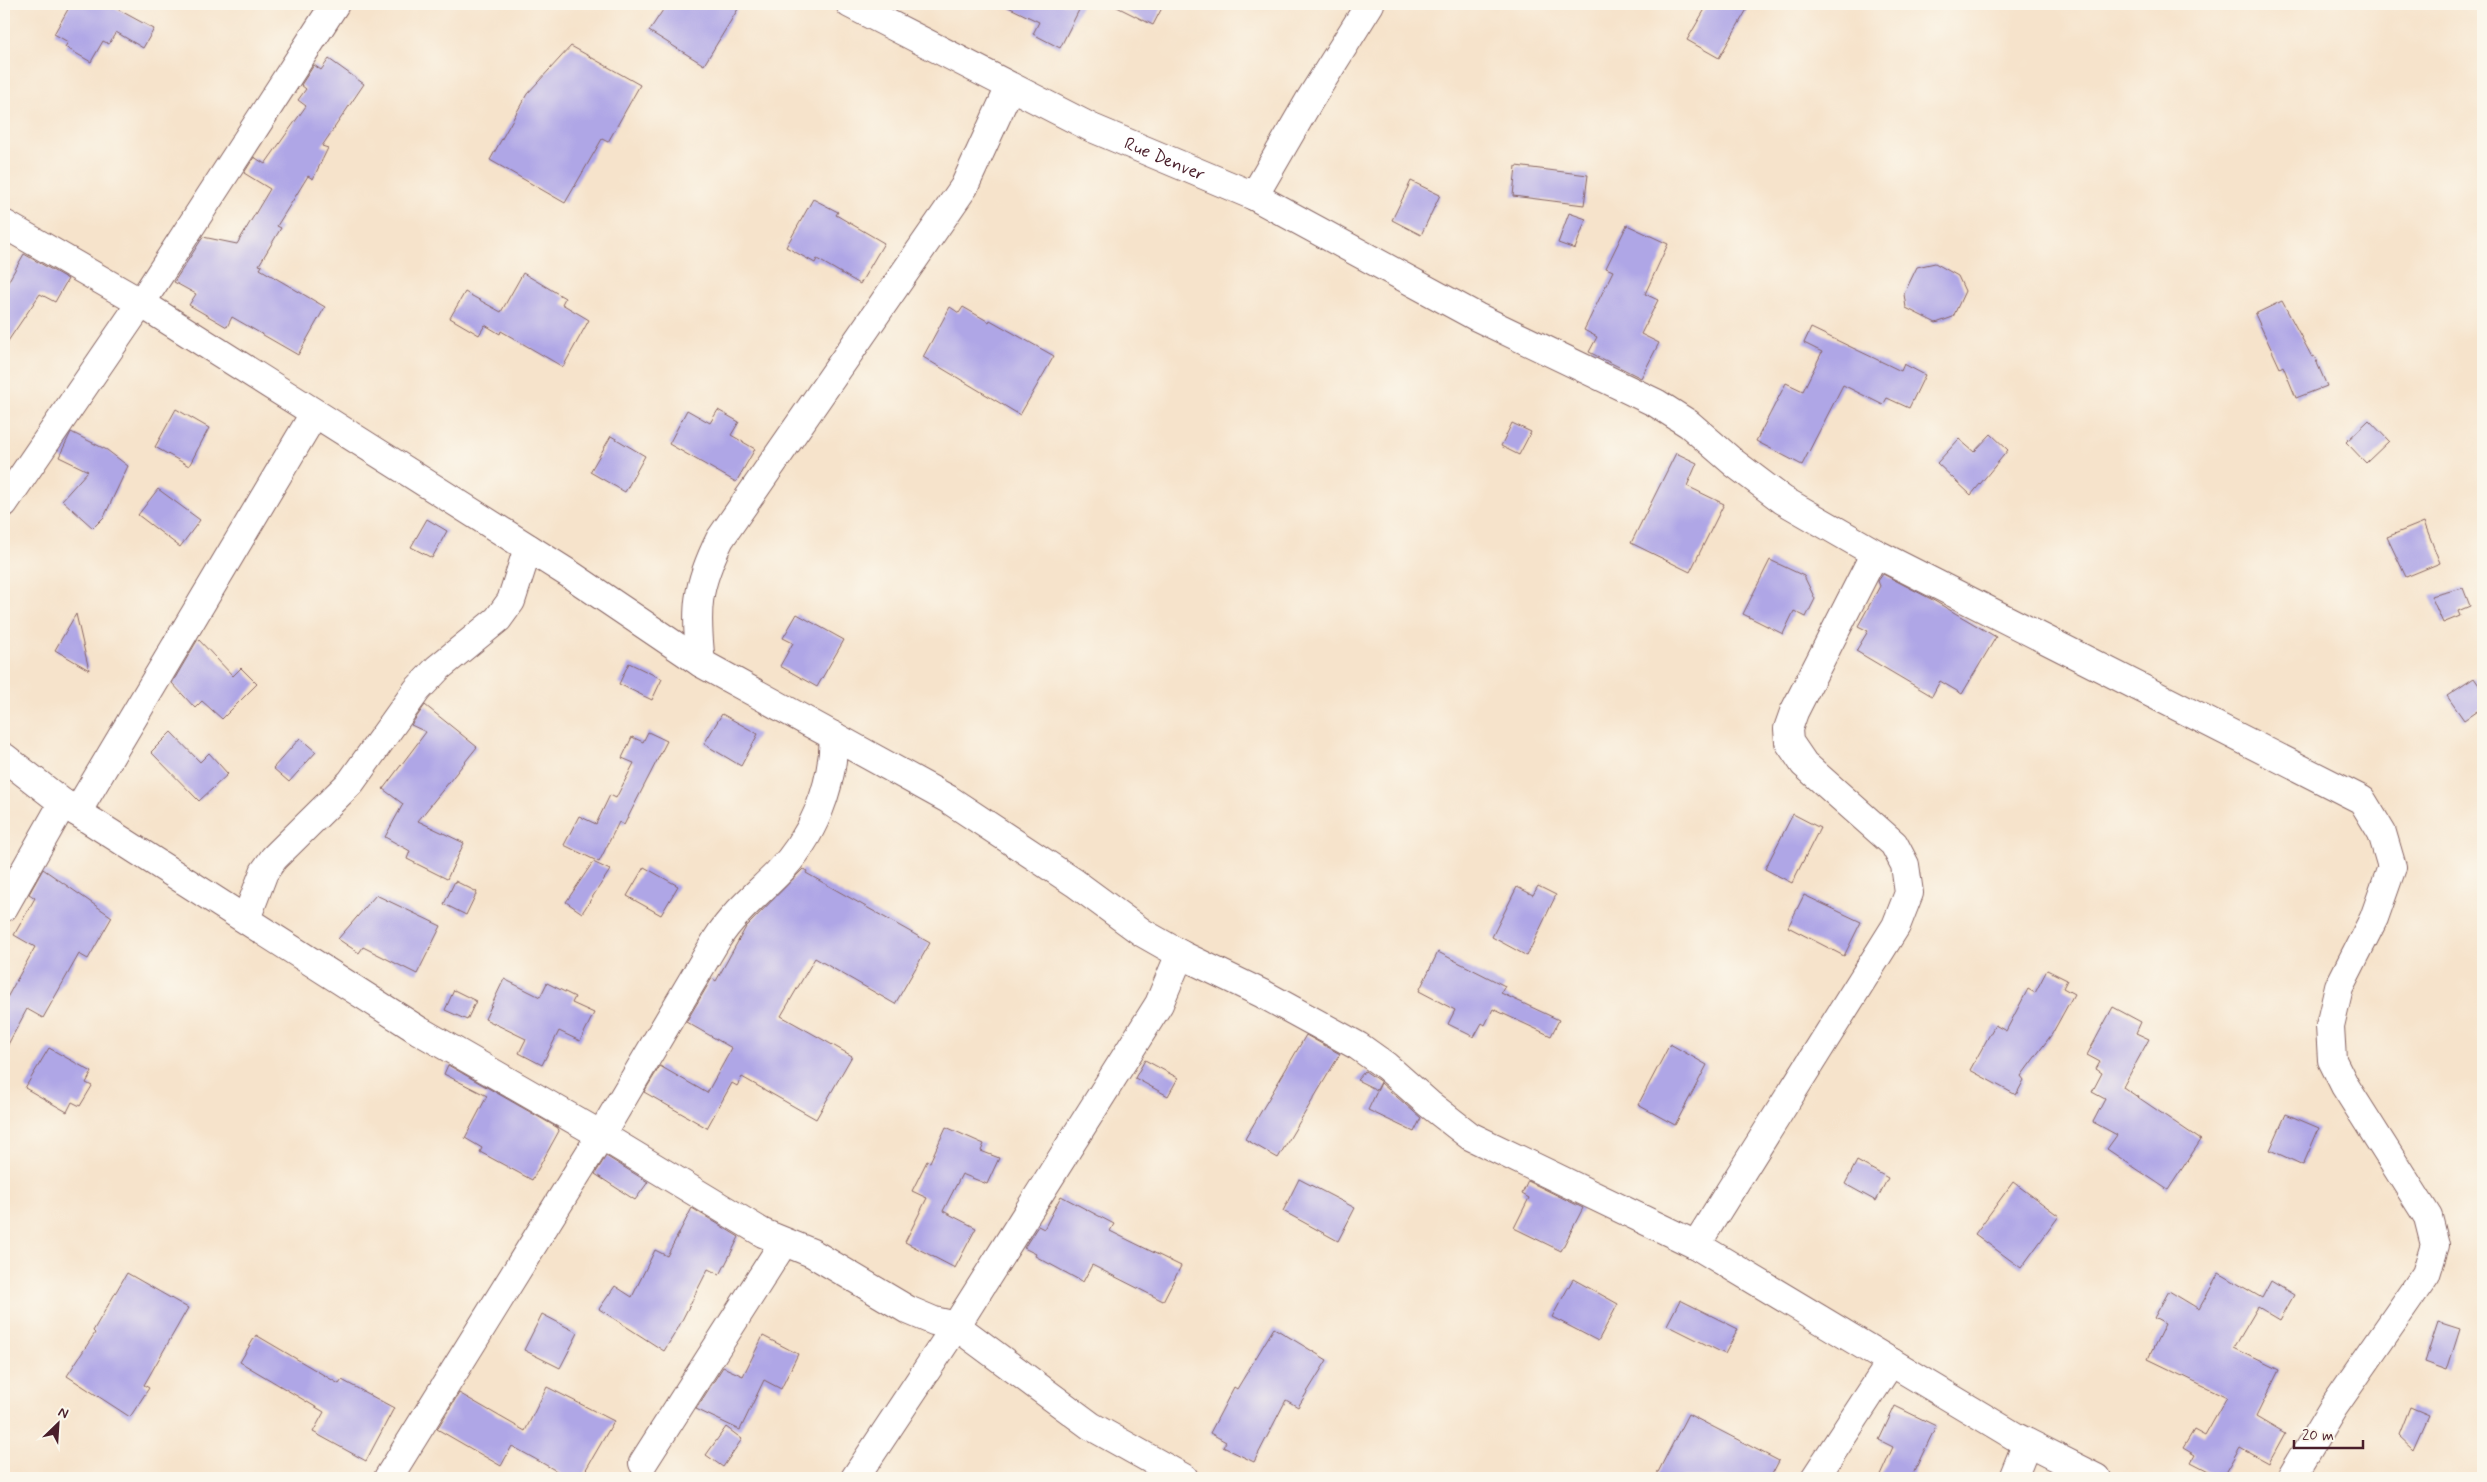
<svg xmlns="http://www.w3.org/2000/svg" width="2487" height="1482" font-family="Mynerve,sans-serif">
<rect width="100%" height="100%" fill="#fbf7ec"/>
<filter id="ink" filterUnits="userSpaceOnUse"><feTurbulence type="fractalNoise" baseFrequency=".02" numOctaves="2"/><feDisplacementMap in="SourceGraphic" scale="10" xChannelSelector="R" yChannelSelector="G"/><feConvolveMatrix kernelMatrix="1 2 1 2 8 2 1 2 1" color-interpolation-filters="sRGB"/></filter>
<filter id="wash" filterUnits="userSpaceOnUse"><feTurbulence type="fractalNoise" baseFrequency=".0096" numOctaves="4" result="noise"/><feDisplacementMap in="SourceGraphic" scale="20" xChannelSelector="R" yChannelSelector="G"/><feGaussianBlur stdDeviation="1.12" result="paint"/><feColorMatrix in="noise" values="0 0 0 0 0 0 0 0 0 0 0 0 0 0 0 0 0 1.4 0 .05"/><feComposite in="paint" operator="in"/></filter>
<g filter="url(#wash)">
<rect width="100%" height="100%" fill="#f6e3cb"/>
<g id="blocks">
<!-- building -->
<path fill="#afa6e6" d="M 71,4 L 108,4 L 154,29 L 143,48 L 116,32 L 109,44 L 103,41 L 91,62 L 65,47 L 68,42 L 54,34 Z
M 667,4 L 741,4 L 704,65 L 649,31 Z
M 1002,4 L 1082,4 L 1060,48 L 1033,34 L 1039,22 Z
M 1111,4 L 1164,4 L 1153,25 Z
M 1708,4 L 1750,4 L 1719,58 L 1687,40 Z
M 571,46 L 640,85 L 608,142 L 602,139 L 565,203 L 490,160 L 527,94 Z
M 329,59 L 364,84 L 322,146 L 328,148 L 313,179 L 308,176 L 277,226 L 281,228 L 259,265 L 262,266 L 260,269 L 325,307 L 298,355 L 232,317 L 227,327 L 189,305 L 196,294 L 174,282 L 203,237 L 237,244 L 270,189 L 244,173 L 254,157 L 265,164 L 306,106 L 298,100 L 306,89 L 301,85 L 314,65 L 321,70 Z
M 1516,166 L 1588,175 L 1584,205 L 1513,196 Z
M 1411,181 L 1440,195 L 1421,235 L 1392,220 Z
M 813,199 L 838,212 L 836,215 L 884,243 L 860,284 L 817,259 L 815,263 L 786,247 Z
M 1569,213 L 1586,219 L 1575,249 L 1558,243 Z
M 1627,225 L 1668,244 L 1645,294 L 1658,300 L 1641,334 L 1659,343 L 1641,378 L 1589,352 L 1597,337 L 1584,330 L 1613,271 L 1606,268 Z
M 24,254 L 68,279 L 55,302 L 40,294 L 4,347 L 4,289 Z
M 1935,263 L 1958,276 L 1965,291 L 1953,317 L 1936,323 L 1906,308 L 1904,294 L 1917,267 Z
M 523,273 L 565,298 L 562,304 L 589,320 L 563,367 L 501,331 L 500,334 L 485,325 L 479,335 L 450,318 L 465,292 L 501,312 Z
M 2282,301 L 2312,357 L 2314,356 L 2327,386 L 2296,398 L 2283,366 L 2280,368 L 2255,314 Z
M 950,307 L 959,313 L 963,307 L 989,322 L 990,320 L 1054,356 L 1020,415 L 923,357 Z
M 1811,328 L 1901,371 L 1904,364 L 1925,375 L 1909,408 L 1887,398 L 1883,405 L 1843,385 L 1802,465 L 1756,441 L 1786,383 L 1803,391 L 1822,352 L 1804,343 Z
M 176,409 L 209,428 L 189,466 L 155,447 Z
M 687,410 L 710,423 L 718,410 L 739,422 L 731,435 L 755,449 L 736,482 L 669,444 Z
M 2369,420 L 2389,441 L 2366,463 L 2346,442 Z
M 1512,423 L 1531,432 L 1519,455 L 1501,446 Z
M 71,432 L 107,450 L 128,466 L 104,517 L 93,528 L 62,500 L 88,471 L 59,457 Z
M 1991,434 L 2008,450 L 1971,495 L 1937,463 L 1959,439 L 1974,452 Z
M 611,436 L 645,456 L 625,492 L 590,472 Z
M 1676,453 L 1697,463 L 1687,486 L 1724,504 L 1690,572 L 1631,543 Z
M 158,489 L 200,520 L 180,547 L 138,515 Z
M 427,519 L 447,531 L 432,558 L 411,547 Z
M 2424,522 L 2440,563 L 2406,577 L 2387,537 Z
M 1770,560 L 1804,576 L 1815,599 L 1806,617 L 1794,611 L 1783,634 L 1743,614 Z
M 1883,574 L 1931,599 L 1996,637 L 1962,694 L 1940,681 L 1932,696 L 1856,651 L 1868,631 L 1858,626 L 1880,586 L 1878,581 Z
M 2463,588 L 2470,606 L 2458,611 L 2460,616 L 2443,623 L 2431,596 Z
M 76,614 L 89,670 L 55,650 Z
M 797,614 L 844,640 L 817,687 L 780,666 L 793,643 L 783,638 Z
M 198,639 L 233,676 L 241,668 L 257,684 L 222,719 L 202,701 L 195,708 L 172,683 Z
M 629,663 L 662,679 L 652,700 L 619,684 Z
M 2474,678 L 2483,691 L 2483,707 L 2464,720 L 2447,696 Z
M 425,705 L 477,747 L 418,821 L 464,843 L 447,879 L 407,859 L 410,851 L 385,837 L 403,804 L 383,789 L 426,732 L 411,725 Z
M 722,714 L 758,734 L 741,766 L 704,744 Z
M 171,732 L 200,762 L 209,753 L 228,774 L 199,801 L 151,752 Z
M 648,732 L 667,741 L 624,825 L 619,822 L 599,862 L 564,845 L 579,816 L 596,824 L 610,795 L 616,798 L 634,763 L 622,758 L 632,737 L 643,742 Z
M 300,738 L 316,752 L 289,782 L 273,768 Z
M 1793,814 L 1820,828 L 1792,883 L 1765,869 Z
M 593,862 L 610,870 L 582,913 L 566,902 Z
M 644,867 L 678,886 L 661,915 L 627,896 Z
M 43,869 L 112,917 L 88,959 L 79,954 L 43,1018 L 27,1009 L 4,1052 L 4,1003 L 35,947 L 14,935 L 35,898 L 29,894 Z
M 803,869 L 807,871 L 806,873 L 930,943 L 895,1004 L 815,958 L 781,1016 L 852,1056 L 816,1119 L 742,1077 L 737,1086 L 732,1083 L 707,1128 L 644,1092 L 660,1066 L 707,1093 L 732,1048 L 686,1022 L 712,978 L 716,981 L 746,927 Z
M 455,881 L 477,892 L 466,915 L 444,904 Z
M 1538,886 L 1556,895 L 1527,956 L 1492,937 L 1517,887 L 1533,895 Z
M 376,895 L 441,926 L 417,974 L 363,947 L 359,953 L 338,939 Z
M 1804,895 L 1861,922 L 1844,956 L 1788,927 Z
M 1438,952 L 1505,986 L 1501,993 L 1559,1020 L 1551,1036 L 1493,1009 L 1485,1025 L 1482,1023 L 1474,1037 L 1448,1024 L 1455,1010 L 1419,991 Z
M 2047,970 L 2067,980 L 2063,988 L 2074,994 L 2052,1034 L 2021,1076 L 2024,1080 L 2016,1095 L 1970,1070 L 1995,1025 L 2006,1031 L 2028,989 L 2035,993 Z
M 504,979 L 540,997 L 547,983 L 575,997 L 572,1003 L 594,1013 L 580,1041 L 559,1031 L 542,1065 L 519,1053 L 526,1039 L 485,1019 Z
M 454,990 L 476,1001 L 467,1020 L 445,1010 Z
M 2113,1007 L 2141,1022 L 2136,1033 L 2149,1039 L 2123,1087 L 2201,1140 L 2168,1190 L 2107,1149 L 2117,1135 L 2093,1122 L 2105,1099 L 2092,1092 L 2102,1073 L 2096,1069 L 2100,1062 L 2087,1055 Z
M 1306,1035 L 1340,1054 L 1278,1158 L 1245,1139 Z
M 1670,1044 L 1707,1065 L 1675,1125 L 1638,1105 Z
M 49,1048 L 92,1072 L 86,1083 L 92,1086 L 80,1106 L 72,1102 L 67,1112 L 25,1088 Z
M 1145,1060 L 1178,1078 L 1168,1096 L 1135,1078 Z
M 448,1065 L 558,1128 L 559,1131 L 532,1180 L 480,1152 L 482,1148 L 465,1138 L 487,1096 L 444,1074 Z
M 1365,1071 L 1381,1082 L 1377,1090 L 1357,1080 Z
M 1381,1083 L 1421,1118 L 1414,1132 L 1368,1110 Z
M 2286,1114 L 2319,1128 L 2303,1165 L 2270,1150 Z
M 946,1127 L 984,1144 L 981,1151 L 999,1158 L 987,1184 L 962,1174 L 943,1211 L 976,1228 L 955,1268 L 905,1242 L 927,1198 L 912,1191 L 927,1161 L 930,1162 Z
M 606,1156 L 648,1182 L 635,1200 L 595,1174 Z
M 1857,1161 L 1888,1178 L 1876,1201 L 1845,1184 Z
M 1299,1179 L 1355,1208 L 1338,1241 L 1283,1211 Z
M 1528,1181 L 1583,1208 L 1561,1251 L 1514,1228 L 1529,1198 L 1522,1194 Z
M 2013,1182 L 2059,1216 L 2021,1268 L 1975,1234 Z
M 1061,1196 L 1114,1224 L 1110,1231 L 1181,1266 L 1163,1301 L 1092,1265 L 1083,1282 L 1035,1256 L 1036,1254 L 1024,1248 L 1038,1226 L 1044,1229 Z
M 692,1208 L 739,1237 L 720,1275 L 708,1269 L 677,1330 L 664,1351 L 599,1309 L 615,1286 L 632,1297 L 655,1250 L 667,1256 Z
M 127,1273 L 188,1308 L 144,1385 L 149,1388 L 130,1417 L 67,1376 L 95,1333 L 93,1331 Z
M 2219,1273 L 2262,1298 L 2271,1281 L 2294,1295 L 2280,1320 L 2258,1307 L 2234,1348 L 2279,1370 L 2256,1417 L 2285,1434 L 2269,1463 L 2240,1447 L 2222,1478 L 2191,1462 L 2195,1455 L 2183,1448 L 2194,1430 L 2205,1436 L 2227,1397 L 2148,1359 L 2165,1324 L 2154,1318 L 2169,1291 L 2199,1309 Z
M 1573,1279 L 1618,1304 L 1598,1341 L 1552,1317 Z
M 1680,1300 L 1738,1329 L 1725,1354 L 1667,1325 Z
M 542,1314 L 578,1333 L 560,1368 L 524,1350 Z
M 2438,1322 L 2460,1329 L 2447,1370 L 2425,1362 Z
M 1274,1328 L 1327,1360 L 1298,1407 L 1286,1400 L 1254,1462 L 1223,1447 L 1226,1442 L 1210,1433 L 1234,1387 L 1237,1389 Z
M 256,1335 L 339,1384 L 342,1380 L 394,1408 L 366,1461 L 313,1432 L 324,1412 L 240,1362 Z
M 763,1336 L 798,1354 L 781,1389 L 764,1380 L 740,1430 L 696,1409 L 723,1367 L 743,1376 Z
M 547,1387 L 614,1421 L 581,1478 L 569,1478 L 512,1446 L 501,1466 L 437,1429 L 459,1393 L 525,1431 Z
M 1895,1406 L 1936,1426 L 1911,1478 L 1879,1478 L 1893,1447 L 1879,1440 Z
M 2410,1407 L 2429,1415 L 2414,1449 L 2399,1435 Z
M 1688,1414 L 1779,1461 L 1770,1478 L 1655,1478 Z
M 726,1427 L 742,1439 L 723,1467 L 706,1455 Z"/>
</g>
</g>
<g filter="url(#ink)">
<use href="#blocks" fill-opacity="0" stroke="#866463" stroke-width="1"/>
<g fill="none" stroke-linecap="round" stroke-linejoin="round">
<defs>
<g id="minor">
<path id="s1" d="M 850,4 L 1092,128 L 1254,196 L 1477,317 L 1656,403 L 1689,424 L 1734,463 L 1783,500 L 1875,553 L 2362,800 L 2382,833 L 2392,867 L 2374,918 L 2339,987 L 2330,1026 L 2332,1060 L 2345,1086 L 2428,1217 L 2435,1245 L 2426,1274 L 2333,1408 L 2291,1478"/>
<path d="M 1254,196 L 1309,101 L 1370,4"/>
<path d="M 4,224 L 141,303 L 571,575 L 701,663 L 948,799 L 1075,883 L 1143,933 L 1180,954 L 1263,994 L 1358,1046 L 1386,1066 L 1429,1104 L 1470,1136 L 1696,1245 L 2016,1437 L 2097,1478"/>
<path d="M 4,503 L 141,303 L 335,4"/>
<path d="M 701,663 C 695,610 696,587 720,539 L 964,187 L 1010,87"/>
<path d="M 4,757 L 63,803 L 418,1030 L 601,1135 L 763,1233 L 812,1253 L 908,1310 L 934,1321 L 956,1326 L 1091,1426 L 1184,1478"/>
<path d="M 77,812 L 314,414"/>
<path d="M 4,907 L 63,803"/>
<path d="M 246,919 L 264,872 L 274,858 L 351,782 L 417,690 L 438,668 L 498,619 L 511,601 L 528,548"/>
<path d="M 1696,1245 L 1896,926 L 1909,893 L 1905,865 L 1894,844 L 1804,764 L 1789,742 L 1788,729 L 1794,712 L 1875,553"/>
<path d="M 643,1463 L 784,1242"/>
<path d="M 388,1478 L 601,1135 L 717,939 C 733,914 756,895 777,874 C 813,838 833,787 834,736"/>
<path d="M 855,1478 L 956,1326 L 1159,1004 L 1180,954"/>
<path d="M 1815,1478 L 1891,1362"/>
<path d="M 2013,1478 L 2027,1443"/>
</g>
</defs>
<!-- minor casing -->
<use href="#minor" stroke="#866463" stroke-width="30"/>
<!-- minor -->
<use href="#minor" stroke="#fff" stroke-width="28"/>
</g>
</g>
<g text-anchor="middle" stroke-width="4" stroke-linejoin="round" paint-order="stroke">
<!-- street labels -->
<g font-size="18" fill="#4a1f2b" stroke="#fbf7ec">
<text dy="6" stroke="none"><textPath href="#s1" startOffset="351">Rue Denver</textPath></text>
</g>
</g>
<!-- margin -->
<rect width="2487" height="1482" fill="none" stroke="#fbf7ec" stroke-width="20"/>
<!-- north arrow -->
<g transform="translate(58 1424) rotate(25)" stroke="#fbf7ec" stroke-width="4" paint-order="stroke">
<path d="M0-4L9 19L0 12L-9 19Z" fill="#4a1f2b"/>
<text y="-8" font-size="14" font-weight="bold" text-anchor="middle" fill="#4a1f2b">N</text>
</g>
<!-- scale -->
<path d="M2294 1440v8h69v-8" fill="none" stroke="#4a1f2b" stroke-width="2.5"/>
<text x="2302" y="1440" font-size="15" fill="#4a1f2b" stroke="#fbf7ec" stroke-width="4" paint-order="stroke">20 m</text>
</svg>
